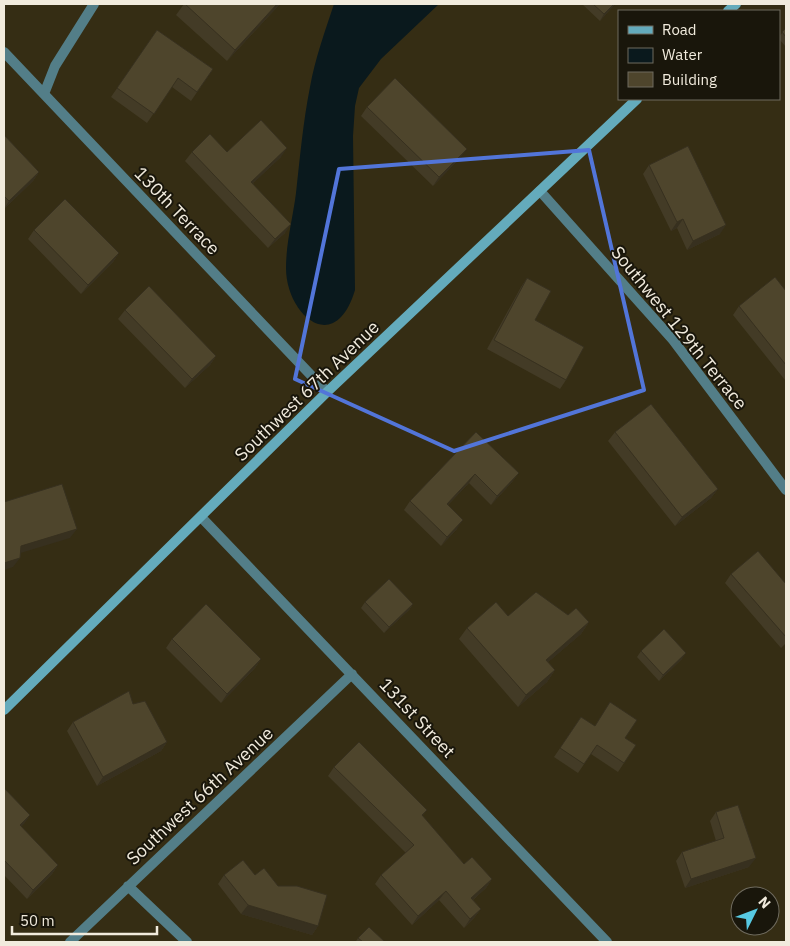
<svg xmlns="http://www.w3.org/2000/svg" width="790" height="946" font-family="'IBM Plex Sans',sans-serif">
<rect width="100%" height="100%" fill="#352d14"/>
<!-- water -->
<path fill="#0a191d" d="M 334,4 L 439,4 L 381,59 L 359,88 L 355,106 L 353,136 L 355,290 C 335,357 286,315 286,268 C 286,243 293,217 296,193 C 300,158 303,122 310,87 C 315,59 325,31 334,4 Z"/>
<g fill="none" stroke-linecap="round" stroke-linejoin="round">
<!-- minor -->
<path stroke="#537e88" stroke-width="10" d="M 4,52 L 327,392
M 44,94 L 55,66 L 94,4
M 540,191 L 673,340 L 786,490
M 201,517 L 607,942
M 128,886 L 187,942
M 70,942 L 352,674"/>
<!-- secondary -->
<path stroke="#64abbc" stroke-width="10" d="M 728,11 L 736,4
M 4,710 L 327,392 L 637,99"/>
</g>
<!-- wall -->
<path fill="#433b26" d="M 184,4 L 280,4 L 227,61 L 176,15 Z
M 582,4 L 615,4 L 600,21 Z
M 786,28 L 786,47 L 779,39 L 779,37 Z
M 157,30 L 213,69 L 191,101 L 172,87 L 147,123 L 111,97 Z
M 367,107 L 460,158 L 433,186 L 361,116 Z
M 4,135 L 39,172 L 33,181 L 4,209 Z
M 192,152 L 227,152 L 281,157 L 253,183 L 285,233 L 268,248 L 185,161 Z
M 649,165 L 720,234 L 687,250 L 677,228 L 671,231 L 643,174 Z
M 34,230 L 119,253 L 113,262 L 81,294 L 28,239 Z
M 527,278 L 535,320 L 566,380 L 560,389 L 487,349 L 521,287 Z
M 786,291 L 786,379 L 785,380 L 733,315 L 739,306 Z
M 125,310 L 216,356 L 210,365 L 185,388 L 118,319 Z
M 476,432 L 519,473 L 512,482 L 491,505 L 469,483 L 448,505 L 457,529 L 441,546 L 404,510 L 410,501 Z
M 615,432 L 718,489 L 711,498 L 675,526 L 608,441 Z
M 731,574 L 786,584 L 786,643 L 781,648 L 725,583 Z
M 365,602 L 413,604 L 409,610 L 384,633 L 361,608 Z
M 568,615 L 589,622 L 581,634 L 548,662 L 555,670 L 547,682 L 518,707 L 459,639 L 467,628 L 508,616 Z
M 172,639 L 261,659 L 255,668 L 221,703 L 166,648 Z
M 641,651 L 682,659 L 659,681 L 637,657 Z
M 133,704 L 167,742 L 161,751 L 97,786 L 67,731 L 73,722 Z
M 581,717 L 594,726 L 625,738 L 636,745 L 618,772 L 591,754 L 578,773 L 554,757 Z
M 334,767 L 427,810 L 422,816 L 464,864 L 492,879 L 486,888 L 473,900 L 481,909 L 474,918 L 464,928 L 439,900 L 412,925 L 375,884 L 381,875 L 406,853 L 328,776 Z
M 4,788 L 30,815 L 21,827 L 58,865 L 52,874 L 27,899 L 4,875 Z
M 716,812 L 749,867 L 685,888 L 676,861 L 682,852 L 716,841 L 710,821 Z
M 224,875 L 255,875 L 278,886 L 318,926 L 312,935 L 241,914 L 218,884 Z
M 358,938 L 385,942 L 357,942 L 356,941 Z"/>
<!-- shaded-wall -->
<path fill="#37301f" d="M 277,4 L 280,4 L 227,61 L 235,50 Z
M 614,4 L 615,4 L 600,21 L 604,14 Z
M 287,148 L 281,157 L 245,191 L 251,182 Z
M 467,149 L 460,158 L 433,186 L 439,177 Z
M 39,172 L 33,181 L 4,209 L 9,201 Z
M 683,219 L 677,228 L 671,231 L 677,222 Z
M 291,224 L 285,233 L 268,248 L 275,239 Z
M 726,225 L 720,234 L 687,250 L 693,241 Z
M 119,253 L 113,262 L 81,294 L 88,285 Z
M 216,356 L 210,365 L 185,388 L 192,379 Z
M 519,473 L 512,482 L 491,505 L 497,496 Z
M 475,474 L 469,483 L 440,513 L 447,504 Z
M 718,489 L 711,498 L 675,526 L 682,517 Z
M 463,520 L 457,529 L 441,546 L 447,537 Z
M 77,529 L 70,538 L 14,555 L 21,546 Z
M 20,558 L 13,567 L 4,570 L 4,563 Z
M 413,604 L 409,610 L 384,633 L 389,627 Z
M 589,622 L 581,634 L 538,671 L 546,660 Z
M 686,653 L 682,659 L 659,681 L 663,675 Z
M 261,659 L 255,668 L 221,703 L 227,694 Z
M 555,670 L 547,682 L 518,707 L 526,695 Z
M 167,742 L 161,751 L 97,786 L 103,777 Z
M 30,815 L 24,824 L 13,834 L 20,825 Z
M 756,858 L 749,867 L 685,888 L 691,879 Z
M 58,865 L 52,874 L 27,899 L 33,890 Z
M 492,879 L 486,888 L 465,907 L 471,898 Z
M 446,891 L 439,900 L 412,925 L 418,916 Z
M 248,905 L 318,926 L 312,935 L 241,914 Z
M 481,909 L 474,918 L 464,928 L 470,919 Z"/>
<!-- building -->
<path fill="#4e452c" stroke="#37301f" d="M 185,4 L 277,4 L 235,50 Z
M 593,4 L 614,4 L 604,14 Z
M 786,28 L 786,37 L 782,32 Z
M 157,30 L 213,69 L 197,92 L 178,78 L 154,114 L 117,88 Z
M 395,78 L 467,149 L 439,177 L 367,107 Z
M 261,120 L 287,148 L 251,182 L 291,224 L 275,239 L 192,152 L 210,134 L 227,152 Z
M 4,135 L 39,172 L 9,201 L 4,196 Z
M 688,146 L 726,225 L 693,241 L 683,219 L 677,222 L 649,165 Z
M 65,199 L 119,253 L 88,285 L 34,230 Z
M 775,277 L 786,291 L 786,365 L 739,306 Z
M 527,278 L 551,291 L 535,320 L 584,347 L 566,380 L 494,340 Z
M 149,286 L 216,356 L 192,379 L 125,310 Z
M 651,404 L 718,489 L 682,517 L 615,432 Z
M 476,432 L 519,473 L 497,496 L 475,474 L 447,504 L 463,520 L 447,537 L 410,501 Z
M 62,484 L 77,529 L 21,546 L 20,558 L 4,563 L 4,502 Z
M 758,551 L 786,584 L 786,637 L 731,574 Z
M 389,579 L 413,604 L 389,627 L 365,602 Z
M 536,592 L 568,615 L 576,608 L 589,622 L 546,660 L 555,670 L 526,695 L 467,628 L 496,602 L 508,616 Z
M 206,604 L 261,659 L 227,694 L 172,639 Z
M 664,629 L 686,653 L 663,675 L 641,651 Z
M 129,691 L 133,704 L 145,701 L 167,742 L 103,777 L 73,722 Z
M 610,702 L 637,720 L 625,738 L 636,745 L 624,763 L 597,745 L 584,764 L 560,748 L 581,717 L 595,726 Z
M 359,742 L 427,810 L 422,815 L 464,864 L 472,857 L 492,879 L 471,898 L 481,909 L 470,919 L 446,891 L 418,916 L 381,875 L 414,845 L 334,767 Z
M 4,788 L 30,815 L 20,825 L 58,865 L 33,890 L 4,860 Z
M 738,805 L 756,858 L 691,879 L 682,852 L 724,838 L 716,812 Z
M 243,860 L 255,875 L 264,868 L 278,886 L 297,886 L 327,895 L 318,926 L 248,905 L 224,875 Z
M 369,927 L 385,942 L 363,942 L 358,938 Z"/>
<!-- marked area -->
<path fill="none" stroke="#5275d9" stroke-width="4" stroke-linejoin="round" d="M 589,150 L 644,390 L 454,451 L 295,379 L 339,169 Z"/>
<g text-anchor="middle" stroke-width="4" stroke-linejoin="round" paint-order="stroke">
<!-- street labels -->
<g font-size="18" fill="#f1ebdd" stroke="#19160b">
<text transform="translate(177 211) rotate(46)" y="6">130th Terrace</text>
<text transform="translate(679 328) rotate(51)" y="6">Southwest 129th Terrace</text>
<text transform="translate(307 391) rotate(-44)" y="6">Southwest 67th Avenue</text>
<text transform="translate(417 718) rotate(47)" y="6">131st Street</text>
<text transform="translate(200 796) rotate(-43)" y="6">Southwest 66th Avenue</text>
</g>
</g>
<!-- border -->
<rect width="790" height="946" fill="none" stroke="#f1ebdd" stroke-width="10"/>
<!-- legend -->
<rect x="618" y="10" width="162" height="90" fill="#19160b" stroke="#6f6b5f"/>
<rect x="628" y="26" width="25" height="8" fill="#64abbc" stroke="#6f6b5f"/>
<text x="662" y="35" font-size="15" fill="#f1ebdd">Road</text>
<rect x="628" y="48" width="25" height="15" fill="#0a191d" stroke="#6f6b5f"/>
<text x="662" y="60" font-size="15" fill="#f1ebdd">Water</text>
<rect x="628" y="72" width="25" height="15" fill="#4e452c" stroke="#6f6b5f"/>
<text x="662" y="85" font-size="15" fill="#f1ebdd">Building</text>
<!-- north arrow -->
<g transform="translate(755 911) rotate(48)"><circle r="24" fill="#19160b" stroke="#6f6b5f"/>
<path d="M0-4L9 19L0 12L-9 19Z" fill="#57c9e2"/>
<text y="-8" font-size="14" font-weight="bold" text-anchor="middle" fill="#f1ebdd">N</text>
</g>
<!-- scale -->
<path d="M12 926v8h145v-8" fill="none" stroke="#f1ebdd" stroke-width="2.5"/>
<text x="20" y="926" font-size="15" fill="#f1ebdd" stroke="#19160b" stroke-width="4" paint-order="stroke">50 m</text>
</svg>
